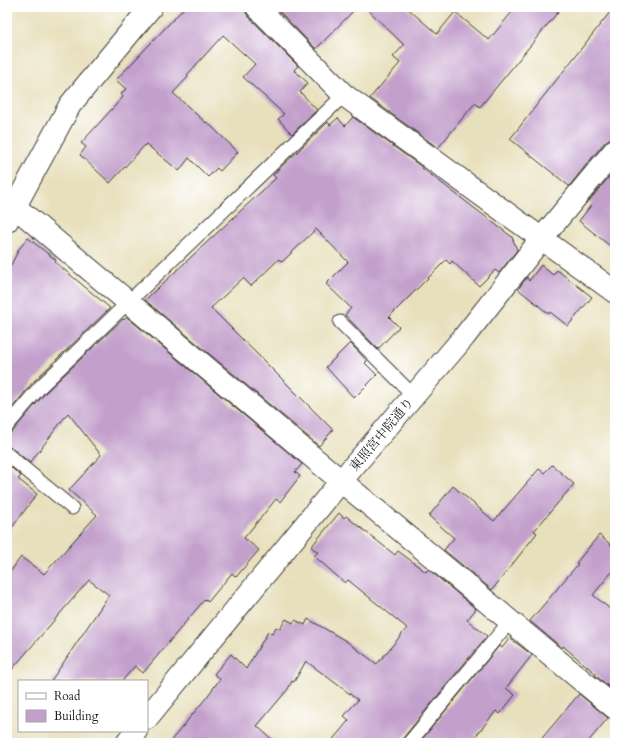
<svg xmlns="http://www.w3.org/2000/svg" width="622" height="750" font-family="Cardo,'Noto Serif JP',serif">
<rect width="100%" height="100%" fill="#fff"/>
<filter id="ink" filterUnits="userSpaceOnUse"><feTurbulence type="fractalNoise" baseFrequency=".025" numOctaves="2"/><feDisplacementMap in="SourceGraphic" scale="8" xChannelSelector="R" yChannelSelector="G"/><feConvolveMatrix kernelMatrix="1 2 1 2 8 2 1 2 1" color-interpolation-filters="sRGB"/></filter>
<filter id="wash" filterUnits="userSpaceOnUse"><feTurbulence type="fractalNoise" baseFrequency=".012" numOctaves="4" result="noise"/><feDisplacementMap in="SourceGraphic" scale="16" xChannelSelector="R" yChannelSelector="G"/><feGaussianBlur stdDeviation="0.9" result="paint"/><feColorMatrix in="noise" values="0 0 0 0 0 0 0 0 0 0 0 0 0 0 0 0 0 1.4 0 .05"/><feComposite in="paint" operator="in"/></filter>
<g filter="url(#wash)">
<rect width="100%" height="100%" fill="#e8e0bd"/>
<g id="blocks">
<!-- building -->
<path fill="#c3a0cc" d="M 185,7 L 245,7 L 245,11 L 248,16 L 298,66 L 294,70 L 308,83 L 300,92 L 317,110 L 292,134 L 278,119 L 284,114 L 243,77 L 255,64 L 223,35 L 187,75 L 188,77 L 173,93 L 206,123 L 207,122 L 238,152 L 220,171 L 217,168 L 208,177 L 189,158 L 179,171 L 146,144 L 110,183 L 80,155 L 86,147 L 81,143 L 123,97 L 121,94 L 126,89 L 116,80 Z
M 275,7 L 357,7 L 316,49 Z
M 365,7 L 406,7 L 437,34 L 455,12 L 489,40 L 516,7 L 562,7 L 480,107 L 475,103 L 438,148 L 370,98 L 400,63 L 393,57 L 404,45 Z
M 614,7 L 615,7 L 615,138 L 610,138 L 605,142 L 569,186 L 510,139 Z
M 353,117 L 422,167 L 422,168 L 512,237 L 517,250 L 499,273 L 495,270 L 479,286 L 452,261 L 450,264 L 446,260 L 389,317 L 399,327 L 378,349 L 345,315 L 351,308 L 326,284 L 348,262 L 316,229 L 282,262 L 279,259 L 251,286 L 243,278 L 211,308 L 333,430 L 319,446 L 145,300 L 276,178 L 273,175 L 328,122 L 330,125 L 338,118 L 345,126 Z
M 615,170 L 615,250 L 579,221 L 592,204 L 589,201 Z
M 28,238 L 56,260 L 55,262 L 110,308 L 34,381 L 7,414 L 7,273 L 19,249 Z
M 541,265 L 553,275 L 557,270 L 592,297 L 568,326 L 550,312 L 549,314 L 518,289 L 527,277 L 529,281 Z
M 127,317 L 302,464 L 295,472 L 300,476 L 280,502 L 276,499 L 244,538 L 259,550 L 236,577 L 232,573 L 208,602 L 205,599 L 143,673 L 135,666 L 122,681 L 51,681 L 109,595 L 89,580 L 7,675 L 7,576 L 21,557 L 44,574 L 97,515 L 69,490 L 101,455 L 68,413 L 30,463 L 12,448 L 7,446 L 7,434 L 13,431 L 46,392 L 123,319 L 124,320 Z
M 350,343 L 367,361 L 365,363 L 377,375 L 354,398 L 326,367 Z
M 7,464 L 21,476 L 18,479 L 37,494 L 7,534 Z
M 552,465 L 574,484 L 534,531 L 537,533 L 492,590 L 444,550 L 454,538 L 429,516 L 453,486 L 494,521 L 539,469 L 544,473 Z
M 339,513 L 344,518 L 346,516 L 395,555 L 398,551 L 426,572 L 428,569 L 476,609 L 467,620 L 487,636 L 403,738 L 401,743 L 330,743 L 349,720 L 344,716 L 358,700 L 306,661 L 294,682 L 292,681 L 288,689 L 257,726 L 276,743 L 169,743 L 206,698 L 220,679 L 214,674 L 231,654 L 246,669 L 268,632 L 272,634 L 276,627 L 280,629 L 286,619 L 293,623 L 295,620 L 305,625 L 308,619 L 346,641 L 377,664 L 407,628 L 348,580 L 345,583 L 314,556 L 318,552 L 311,547 Z
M 599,535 L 615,548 L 615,568 L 593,595 L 615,613 L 615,690 L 613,690 L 595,675 L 596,674 L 563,646 L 562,648 L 530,621 L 578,564 L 576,563 Z
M 510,638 L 532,655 L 506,688 L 515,695 L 500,714 L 496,711 L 470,743 L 419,743 L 499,646 L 502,648 Z
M 579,694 L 608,718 L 587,743 L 538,743 Z"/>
</g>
</g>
<g filter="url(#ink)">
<use href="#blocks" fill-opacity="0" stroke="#3b3934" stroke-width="1"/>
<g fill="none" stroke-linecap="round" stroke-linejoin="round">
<defs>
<path id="service" d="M 340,322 L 414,396
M 7,426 L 40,387 L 344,95
M 7,454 L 72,508
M 409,743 L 510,621"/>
<path id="minor" d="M 257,7 L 344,95 L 615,292
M 14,206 L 341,481 L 615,708
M 7,221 L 70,105 L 151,7
M 147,718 L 341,481 L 464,337 L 542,238 L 615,150
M 127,743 L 136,731"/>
</defs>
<!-- service casing -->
<use href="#service" stroke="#3b3934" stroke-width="15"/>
<!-- minor casing -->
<use href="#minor" stroke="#3b3934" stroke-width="24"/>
<!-- service -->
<use href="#service" stroke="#fff" stroke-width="13"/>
<!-- minor -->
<use href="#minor" stroke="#fff" stroke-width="22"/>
</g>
</g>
<g text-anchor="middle" stroke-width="4" stroke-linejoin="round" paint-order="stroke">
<!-- street labels -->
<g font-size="13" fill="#1c1c1c" stroke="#fff">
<text transform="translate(381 434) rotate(-50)" y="5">東照宮中院通り</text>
</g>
</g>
<!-- margin -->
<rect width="622" height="750" fill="none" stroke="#fff" stroke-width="24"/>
<!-- legend -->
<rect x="18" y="680" width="130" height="52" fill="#ffffff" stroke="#a4a4a4"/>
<rect x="26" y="693" width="20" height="6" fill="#ffffff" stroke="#a4a4a4"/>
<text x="54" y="700" font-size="12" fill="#1c1c1c">Road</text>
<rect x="26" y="710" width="20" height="12" fill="#c3a0cc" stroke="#a4a4a4"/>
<text x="54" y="720" font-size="12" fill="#1c1c1c">Building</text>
</svg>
